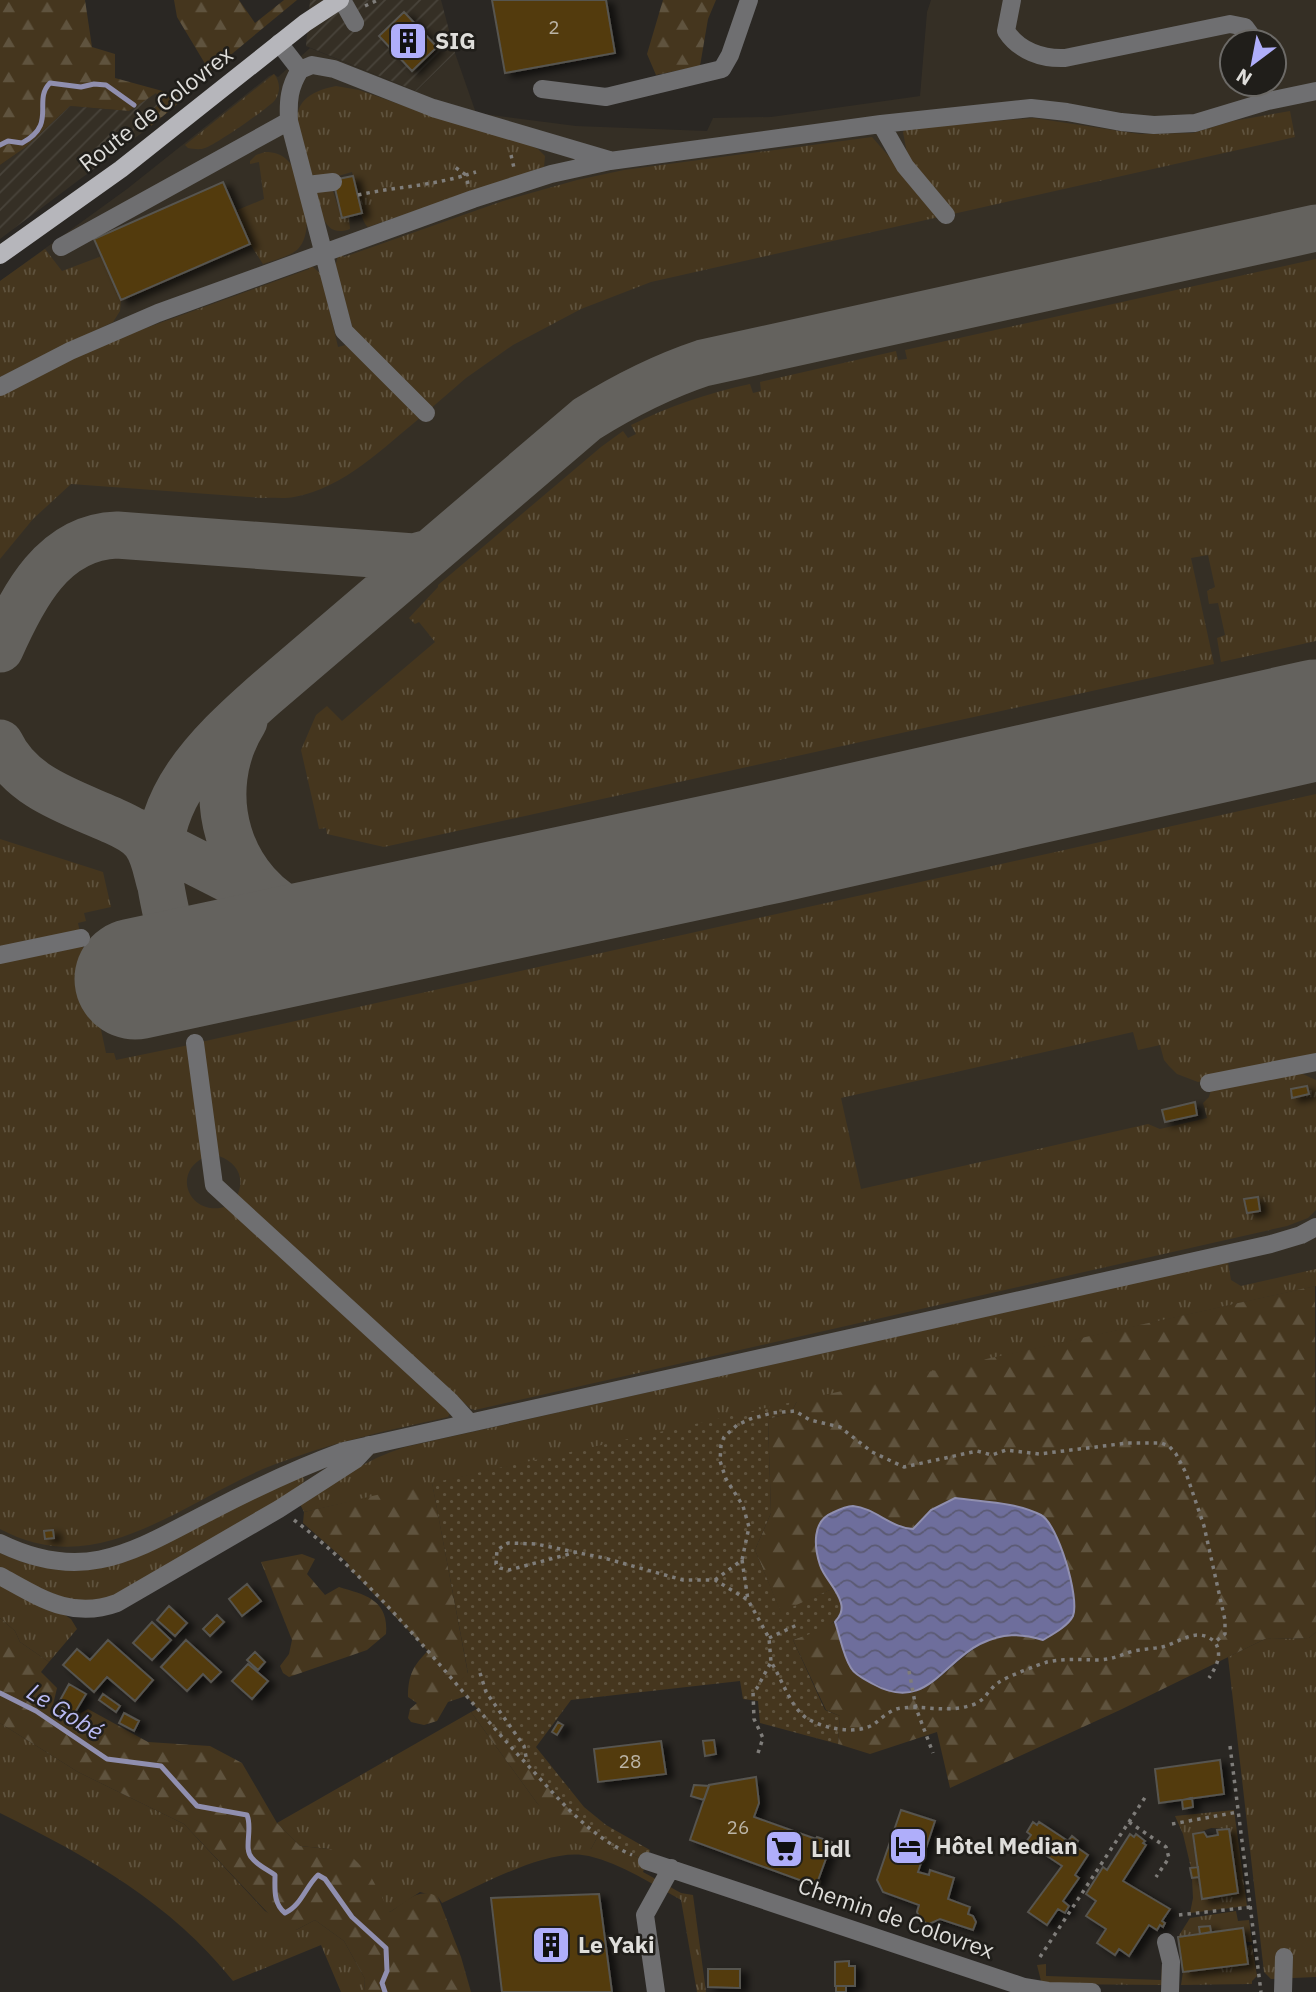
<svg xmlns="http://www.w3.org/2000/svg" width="1316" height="1992" font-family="'IBM Plex Sans',sans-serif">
<defs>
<pattern id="industrial-furrows" width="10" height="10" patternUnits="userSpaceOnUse" patternTransform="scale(1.75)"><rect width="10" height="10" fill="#352f25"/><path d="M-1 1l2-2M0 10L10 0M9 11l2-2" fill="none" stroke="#48433a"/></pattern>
<pattern id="grass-tufts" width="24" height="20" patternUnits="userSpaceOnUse" patternTransform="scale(1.75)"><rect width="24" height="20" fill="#45361e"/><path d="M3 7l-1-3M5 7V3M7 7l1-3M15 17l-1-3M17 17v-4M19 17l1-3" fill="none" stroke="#5f533e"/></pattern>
<pattern id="forest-firs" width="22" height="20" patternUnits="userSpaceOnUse" patternTransform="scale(1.75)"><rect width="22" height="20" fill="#45361e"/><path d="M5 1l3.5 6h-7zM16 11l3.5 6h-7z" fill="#5f533e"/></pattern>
<pattern id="park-dots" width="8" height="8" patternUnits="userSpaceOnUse" patternTransform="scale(1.75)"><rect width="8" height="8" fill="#45361e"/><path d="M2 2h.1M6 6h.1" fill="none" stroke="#5f533e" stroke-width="1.8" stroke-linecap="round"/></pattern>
<pattern id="water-waves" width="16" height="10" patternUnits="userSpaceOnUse" patternTransform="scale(1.75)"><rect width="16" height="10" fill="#6e6e9c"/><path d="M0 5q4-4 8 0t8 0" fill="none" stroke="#5b5a73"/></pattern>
<filter id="shadow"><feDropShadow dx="7" dy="4" stdDeviation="3.5" flood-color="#0009"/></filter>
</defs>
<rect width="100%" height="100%" fill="#2a2723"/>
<!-- built -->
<path fill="#352f25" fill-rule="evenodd" d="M 931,0 L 1316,0 L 1316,1286 L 304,1512 L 294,1491 L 97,1591 L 0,1563 L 0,281 L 127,189 L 269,76 L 274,74 L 278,77 L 310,48 L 416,91 L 455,53 L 476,113 L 576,126 L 707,131 L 713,118 L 771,117 L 920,96 L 927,12 ZM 1232,42 L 1274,42 L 1274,84 L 1232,84 Z"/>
<!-- industrial -->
<path fill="url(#industrial-furrows)" d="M 310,0 L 441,0 L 455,53 L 416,91 L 306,46 Z
M 156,92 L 163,102 L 140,119 L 151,126 L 0,239 L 0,165 L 26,147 L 70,106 L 129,111 Z"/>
<!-- grass -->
<path fill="url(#grass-tufts)" d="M 274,74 C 280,81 281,92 275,100 C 270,107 214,146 205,148 C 200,150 194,149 188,148 L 185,145 Z
M 336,86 L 359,90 L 430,115 L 526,144 L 538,149 L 545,156 L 544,167 L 368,227 C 359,220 356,187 352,172 L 331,178 L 308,175 C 298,132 279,97 336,86 Z
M 1290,111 L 1295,137 L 953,214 L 909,164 L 903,132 L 906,128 L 1034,118 L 1139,134 L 1193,133 L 1233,121 Z
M 872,137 L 934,208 L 939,217 L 651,282 L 581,309 L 513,345 L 466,378 L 429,410 L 355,336 L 335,267 L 338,256 L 342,255 L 344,257 L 503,201 L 577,180 L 624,170 Z
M 265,152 C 274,152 282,154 289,162 C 303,180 316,231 298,249 C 289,257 274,260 263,264 L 250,244 L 235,211 L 264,199 L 259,162 L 250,164 L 250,161 L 256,155 Z
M 332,188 L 342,218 L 349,217 L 350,229 C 324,239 321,211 314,192 Z
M 45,249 L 62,271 L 102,256 L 121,300 L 120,311 L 113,322 L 0,377 L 0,281 Z
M 1316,259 L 1316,641 L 1221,662 L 1217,638 L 1225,635 L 1218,603 L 1209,604 L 1207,591 L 1215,587 L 1208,555 L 1191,558 L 1214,664 L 384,847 L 327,834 L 326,828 L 319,829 L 301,750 L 316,715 L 327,706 L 342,721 L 435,642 L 419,622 L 415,624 L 409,618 L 438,587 L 438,585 L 601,447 L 623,431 L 628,438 L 636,434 L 631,425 C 670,406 708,393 750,384 L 753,393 L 761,391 L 760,382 L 896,351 L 898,360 L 907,359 L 905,350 Z
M 309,267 L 313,267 L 321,274 L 338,347 L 346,345 L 421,417 C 383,448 344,488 294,497 C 284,499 272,497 262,498 L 71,484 L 33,519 L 0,559 L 0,395 L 110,341 L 309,269 Z
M 1316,794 L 1316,1056 L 1198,1082 L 1177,1074 L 1169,1066 L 1164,1060 L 1160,1045 L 1138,1050 L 1133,1032 L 841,1098 L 861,1189 L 1148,1124 L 1160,1129 L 1207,1118 L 1203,1103 L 1209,1097 L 1211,1090 L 1298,1072 L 1316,1080 L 1316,1210 L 1308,1218 L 1287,1226 L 475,1410 L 471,1409 L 236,1198 C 246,1179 238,1163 219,1156 L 201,1042 Z
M 0,839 L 103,872 L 111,907 L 84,913 L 86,921 L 78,923 L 106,1053 L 114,1053 L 116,1060 L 189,1045 L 205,1157 C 170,1173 190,1219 228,1206 L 452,1410 L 448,1417 C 388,1430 330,1443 273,1465 C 185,1499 99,1583 0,1529 Z
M 1228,1262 L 1231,1280 L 1241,1286 L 1316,1269 L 1316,1286 L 304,1512 L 299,1502 C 333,1482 367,1459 405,1447 Z
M 302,1476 L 304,1479 L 303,1484 L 288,1497 L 108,1600 L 79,1604 L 0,1572 L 0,1553 C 93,1595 149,1553 229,1509 C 252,1496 277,1487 302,1476 Z
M 0,1583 L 62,1613 L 71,1619 L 77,1629 L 49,1662 L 20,1642 L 15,1631 L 0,1618 Z
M 1316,1632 L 1316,1977 L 1271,1979 L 1264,1972 L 1228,1657 L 1265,1639 L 1309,1638 Z
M 471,1712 L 537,1803 L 591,1849 L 598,1836 L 611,1846 L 647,1861 L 643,1872 L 681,1893 L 693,1895 L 706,1992 L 697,1992 L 681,1900 C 652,1884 622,1864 589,1856 C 549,1846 480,1886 442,1903 L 438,1897 L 420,1892 L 390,1912 L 330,1849 L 300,1846 L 277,1823 Z
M 0,1723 L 78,1772 L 184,1824 L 265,1911 L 296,1930 L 315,1920 L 344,1941 L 365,1979 L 364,1992 L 341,1992 L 321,1945 L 233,1981 C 171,1903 89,1857 0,1813 Z
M 1234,1810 L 1247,1906 L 1190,1913 L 1193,1898 L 1192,1878 L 1199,1877 L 1238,1893 L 1229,1829 L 1211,1828 L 1194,1834 L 1198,1867 L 1191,1868 L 1183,1834 L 1175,1816 Z
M 1236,1911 L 1238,1921 L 1249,1920 L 1252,1942 L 1245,1942 L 1242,1928 L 1211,1932 L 1209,1925 L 1199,1927 L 1200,1934 L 1178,1937 L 1190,1918 Z
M 1252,1945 L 1257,1976 L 1252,1981 L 1252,1984 L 1181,1985 L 1183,1972 L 1247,1964 L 1245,1946 Z
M 1046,1964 L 1046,1976 L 1161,1980 L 1162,1965 L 1165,1965 L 1163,1985 L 1045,1984 L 1041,1981 L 1037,1965 Z"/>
<!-- forest -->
<path fill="url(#forest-firs)" d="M 0,0 L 85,0 L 92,47 L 115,54 L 115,78 L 177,95 L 180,102 L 151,126 L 140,120 L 162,102 L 156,93 L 129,111 L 70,106 L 26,147 L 0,165 Z
M 174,0 L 239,0 L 255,23 L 284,0 L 297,0 L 210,72 L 177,17 Z
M 663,0 L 716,0 L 708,19 L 700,66 L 656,75 L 647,54 Z
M 1315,1286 L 1316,1632 L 1309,1638 L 1265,1639 L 1120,1710 L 950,1788 L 937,1732 L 870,1754 L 838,1744 L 840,1716 L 826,1710 L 793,1640 L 835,1622 L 851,1669 L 934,1682 C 960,1661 984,1632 1021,1634 C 1028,1634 1037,1638 1043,1640 L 1074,1604 L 1058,1537 L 920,1522 L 913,1529 L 898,1526 L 868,1511 L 820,1566 L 834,1588 L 781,1613 L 755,1550 L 771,1513 L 768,1419 L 791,1413 L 797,1401 Z
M 432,1482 L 468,1674 L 456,1684 L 466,1696 L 448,1702 L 437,1721 L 424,1725 L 411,1722 L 408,1718 L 410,1709 L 417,1703 L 408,1697 C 408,1676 413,1665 428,1651 L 350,1569 L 347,1562 L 303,1523 L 304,1512 Z
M 302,1554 L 315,1559 L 307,1574 L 325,1595 L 339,1587 C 366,1595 389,1600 386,1634 L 367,1650 L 289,1677 L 283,1673 L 280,1666 L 289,1654 L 292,1640 L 261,1562 Z
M 0,1618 L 15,1631 L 20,1642 L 49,1662 L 41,1672 L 57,1688 L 53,1705 L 72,1718 L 88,1709 L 148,1742 L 210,1746 L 242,1763 L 277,1823 L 300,1846 L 330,1849 L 354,1859 L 370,1875 L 390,1912 C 406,1902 419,1886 438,1897 L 461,1957 L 471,1992 L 364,1992 L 365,1979 L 344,1941 L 315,1920 L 296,1930 L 283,1929 L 184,1824 L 78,1772 L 0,1723 Z
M 477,1709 L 564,1804 L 598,1836 L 591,1849 L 574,1843 L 537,1803 L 471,1712 Z"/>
<!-- park -->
<path fill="url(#park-dots)" d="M 797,1401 L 791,1413 L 768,1419 L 771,1513 L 755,1550 L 781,1612 L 834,1588 C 836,1592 840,1599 841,1604 C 846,1626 808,1634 793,1640 L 825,1710 L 840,1716 L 838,1744 L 760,1723 L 758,1701 L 743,1699 L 740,1681 L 571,1700 L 536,1747 L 584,1807 L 606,1825 L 650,1850 L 647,1861 L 611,1846 L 590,1831 L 499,1734 L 456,1684 L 468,1673 L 432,1483 Z"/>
<!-- water -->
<path fill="url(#water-waves)" stroke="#908faf" stroke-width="2" d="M 955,1498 C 983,1502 1016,1502 1041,1515 C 1058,1524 1080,1598 1073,1616 C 1068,1626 1053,1634 1043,1640 C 1020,1633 1003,1633 980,1644 C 942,1663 925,1713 873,1684 C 866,1680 855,1675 851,1668 C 843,1656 840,1636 835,1622 C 840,1616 843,1611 841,1603 C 837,1588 824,1578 820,1565 C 814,1547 812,1521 832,1513 C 838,1510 847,1506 853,1506 C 875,1508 891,1528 913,1529 L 931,1510 Z"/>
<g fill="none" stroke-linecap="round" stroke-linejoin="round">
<!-- stream -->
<path stroke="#908faf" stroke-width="5" d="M 0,145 L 8,141 L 22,143 C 58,124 32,101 50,83 L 81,87 L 94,84 L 106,85 L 134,105
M 0,1693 L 36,1711 L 107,1759 L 161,1766 L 197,1806 L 247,1815 C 253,1829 243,1849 252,1858 C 257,1865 268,1870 275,1875 C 275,1889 273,1903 285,1913 C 301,1906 306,1886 318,1875 L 325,1879 L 352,1917 L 386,1948 L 387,1971 L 382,1983 L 385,1992"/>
<!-- taxiway -->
<path stroke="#64625e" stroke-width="47" d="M 0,649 C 23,597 53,537 117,535 L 414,557 L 429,553
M 244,721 C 200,791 227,886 305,918 C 328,928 353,927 378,927
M 0,743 C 20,786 68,801 109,819 C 122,825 136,830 145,842 C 154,854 156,869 160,883
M 134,831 L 264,897
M 180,969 C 173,940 164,910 160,880 C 150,800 209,744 263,696 L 587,419 C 624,396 661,377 703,363 L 1316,228"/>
<!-- runway -->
<path stroke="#64625e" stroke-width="121" d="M 135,979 L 770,843 L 1316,720"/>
</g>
<!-- building -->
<path fill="#533a0a" stroke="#57544f" stroke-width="2" filter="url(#shadow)" d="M 492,0 L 606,0 L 615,53 L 505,73 Z
M 404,12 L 437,47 L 412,71 L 379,36 Z
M 353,176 L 362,213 L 342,218 L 333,180 Z
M 223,182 L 250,244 L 121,300 L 94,239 Z
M 1307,1086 L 1309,1094 L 1292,1098 L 1291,1089 Z
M 1195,1102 L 1197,1115 L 1165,1122 L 1162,1110 Z
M 1258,1197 L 1260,1211 L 1247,1213 L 1244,1199 Z
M 53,1530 L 54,1538 L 45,1539 L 44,1531 Z
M 247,1584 L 261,1601 L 242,1616 L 229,1599 Z
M 169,1606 L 187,1623 L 175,1636 L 157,1620 Z
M 217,1615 L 224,1622 L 210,1636 L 203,1629 Z
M 152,1622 L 171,1640 L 152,1660 L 133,1643 Z
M 108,1640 L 153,1680 L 135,1701 L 107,1677 L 94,1692 L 63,1665 L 77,1649 L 90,1660 Z
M 186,1640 L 221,1672 L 211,1682 L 203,1674 L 187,1691 L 161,1667 Z
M 255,1652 L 265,1662 L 258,1670 L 247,1660 Z
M 248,1664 L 268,1681 L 252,1699 L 232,1681 Z
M 69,1684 L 86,1694 L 74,1714 L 58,1704 Z
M 103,1694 L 120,1706 L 116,1712 L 99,1700 Z
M 124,1713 L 139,1721 L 134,1731 L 119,1723 Z
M 558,1722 L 563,1725 L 557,1735 L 552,1732 Z
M 714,1740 L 716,1754 L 705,1756 L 703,1741 Z
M 661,1741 L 666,1774 L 598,1782 L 594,1749 Z
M 1220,1760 L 1224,1794 L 1159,1803 L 1155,1769 Z
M 756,1777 L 759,1803 L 754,1817 L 816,1839 L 817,1837 L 832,1842 L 816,1886 L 690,1840 L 709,1785 Z
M 694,1785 L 709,1786 L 704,1800 L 691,1796 Z
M 1192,1798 L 1193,1807 L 1183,1809 L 1182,1800 Z
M 901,1810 L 935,1821 L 918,1872 L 929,1875 L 930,1870 L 954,1878 L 948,1899 L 970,1907 L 968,1914 L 973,1916 L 976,1922 L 973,1930 L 940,1919 L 929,1924 L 921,1921 L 917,1912 L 919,1905 L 883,1892 L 877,1880 Z
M 1033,1822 L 1037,1825 L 1039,1822 L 1068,1841 L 1072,1836 L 1078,1841 L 1075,1846 L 1088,1855 L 1075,1875 L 1079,1878 L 1063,1901 L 1069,1906 L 1065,1913 L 1058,1909 L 1047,1925 L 1028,1912 L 1062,1866 L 1026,1842 L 1031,1835 L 1027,1832 Z
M 1229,1829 L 1238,1893 L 1202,1899 L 1193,1834 L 1204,1832 L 1207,1837 L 1218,1835 L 1217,1830 Z
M 1130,1834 L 1134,1837 L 1136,1834 L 1145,1841 L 1143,1843 L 1146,1845 L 1123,1881 L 1170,1909 L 1162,1921 L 1165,1923 L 1163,1927 L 1160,1925 L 1157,1930 L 1149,1925 L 1129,1956 L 1119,1949 L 1115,1955 L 1097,1943 L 1106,1929 L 1086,1916 L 1096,1901 L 1086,1894 L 1103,1867 L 1107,1870 Z
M 1198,1867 L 1199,1877 L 1192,1878 L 1190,1868 Z
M 599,1894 L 612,1992 L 502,1992 L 491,1898 Z
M 1210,1926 L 1211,1932 L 1200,1934 L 1199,1927 Z
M 1243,1928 L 1248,1964 L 1183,1972 L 1178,1937 Z
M 849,1961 L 849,1966 L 855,1966 L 855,1986 L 835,1986 L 835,1962 Z
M 708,1969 L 740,1969 L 740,1988 L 708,1987 Z
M 836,1986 L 846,1986 L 846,1992 L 836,1992 Z"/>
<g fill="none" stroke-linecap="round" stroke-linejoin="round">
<!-- path -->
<path stroke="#7f7d7a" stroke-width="3.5" stroke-dasharray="3.5 5" stroke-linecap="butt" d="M 365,6 L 378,0
M 511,155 L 514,168
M 468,184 L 466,175 L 476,172
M 358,195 C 394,187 430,186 466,175 L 452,165
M 294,1520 C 381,1586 447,1677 521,1758 C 555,1794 586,1835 632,1855
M 577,1552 L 509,1570 L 500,1568 L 496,1564 L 497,1550 L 508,1543 L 536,1544 L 604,1558 L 683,1580 L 715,1580 L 748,1600 L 769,1638 L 771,1662
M 742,1560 L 748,1600
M 715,1580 L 742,1560 L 749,1527 L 743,1506 L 726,1479 L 720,1461 L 721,1445 L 724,1437 L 737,1425 L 750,1419 L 772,1413 L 795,1411 L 810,1420 L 840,1427 L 872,1452 L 904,1467 L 977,1451 L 992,1455 L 1006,1450 L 1039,1454 L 1128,1443 L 1161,1443 L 1169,1446 L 1176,1454 L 1186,1473 L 1204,1526 L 1225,1620 L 1225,1634 L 1215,1642 C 1223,1655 1216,1667 1209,1678
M 769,1638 L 799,1624
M 909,1671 L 916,1708 L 933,1753
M 480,1673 L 486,1692 L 524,1746 L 527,1762
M 1230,1746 L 1261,1992
M 758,1753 L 763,1738 L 754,1719 L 753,1692 L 757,1688 L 771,1662 C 782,1679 791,1709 808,1719 C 825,1729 857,1735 874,1724 C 882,1718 891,1709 901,1708 C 928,1705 947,1714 975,1704 C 985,1700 989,1689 998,1683 C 1005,1677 1038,1665 1047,1662 C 1065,1658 1082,1660 1100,1660 C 1112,1659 1119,1656 1130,1652 C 1140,1649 1152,1649 1162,1647 C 1181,1642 1197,1626 1215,1642
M 1129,1822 L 1166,1847 L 1169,1858 L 1156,1877
M 1172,1824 L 1238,1812
M 1179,1915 L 1251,1907
M 1040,1957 L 1146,1796"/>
<!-- minor -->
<path stroke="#6f6f71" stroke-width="18" d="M 342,0 L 355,23
M 1012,0 L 1006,31 C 1019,51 1042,59 1065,58 L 1230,24 L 1245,27 L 1256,42
M 279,43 L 300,70 C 289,87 288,101 289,121 L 344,331 L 426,413
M 300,70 L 312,65 L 334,69 L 433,108 L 609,160
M 542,89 L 606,97 L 722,69 L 730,55 L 749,0
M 881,124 L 905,166 L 946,215
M 307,185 L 333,182
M 61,247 L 289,121
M 0,387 L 70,351 L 158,313 L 473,199 L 551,174 L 610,161 L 881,124 L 1031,108 L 1067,112 L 1121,122 L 1154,125 L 1195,123 L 1268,101 L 1316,91
M 0,955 L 81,938
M 195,1043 L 214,1185 L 451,1402 L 470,1423
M 1209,1083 L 1316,1062
M 0,1543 C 86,1585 135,1550 211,1511 C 255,1488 298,1468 344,1451 L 1271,1244 L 1301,1235 L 1316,1227
M 0,1576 C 39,1597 71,1620 117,1603 L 279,1509 L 355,1460 L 369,1445
M 647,1861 L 1024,1987 L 1048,1991 L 1092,1992
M 1166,1942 L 1171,1962 L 1170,1992
M 656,1992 L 645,1915 L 671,1868
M 1283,1992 L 1284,1957"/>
<!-- major -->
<path stroke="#b6b6bb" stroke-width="18" d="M 0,255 L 121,169 L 305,23 L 340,0"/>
</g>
<!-- icons -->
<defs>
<symbol id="building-square" viewBox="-11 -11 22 22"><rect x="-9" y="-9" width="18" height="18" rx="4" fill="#afaefa" stroke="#201e1a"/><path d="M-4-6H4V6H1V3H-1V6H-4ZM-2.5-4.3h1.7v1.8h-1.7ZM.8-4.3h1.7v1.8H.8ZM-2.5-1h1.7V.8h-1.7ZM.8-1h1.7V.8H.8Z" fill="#111"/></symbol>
<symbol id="hotel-square" viewBox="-11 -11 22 22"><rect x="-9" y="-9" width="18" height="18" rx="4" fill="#afaefa" stroke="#201e1a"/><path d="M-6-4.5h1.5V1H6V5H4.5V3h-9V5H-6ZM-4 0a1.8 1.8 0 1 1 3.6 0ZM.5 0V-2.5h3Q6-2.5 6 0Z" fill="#111"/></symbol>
<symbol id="supermarket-square" viewBox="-11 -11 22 22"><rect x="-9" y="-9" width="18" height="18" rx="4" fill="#afaefa" stroke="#201e1a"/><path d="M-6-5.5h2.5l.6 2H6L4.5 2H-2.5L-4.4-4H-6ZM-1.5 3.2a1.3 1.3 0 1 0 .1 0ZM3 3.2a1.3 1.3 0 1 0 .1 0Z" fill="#111"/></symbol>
</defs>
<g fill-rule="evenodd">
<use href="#building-square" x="386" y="19" width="44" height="44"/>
<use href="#hotel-square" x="886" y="1824" width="44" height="44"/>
<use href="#supermarket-square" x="762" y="1827" width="44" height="44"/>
<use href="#building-square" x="529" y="1923" width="44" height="44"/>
</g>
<g text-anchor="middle" stroke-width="5" stroke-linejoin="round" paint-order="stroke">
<!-- number labels -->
<g font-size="19" fill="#bbb4a6">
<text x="554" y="34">2</text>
<text x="630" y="1768">28</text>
<text x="738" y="1834">26</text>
</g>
<!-- poi labels -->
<g font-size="23" font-weight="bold" fill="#deddda" stroke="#201e1a" text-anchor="start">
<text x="435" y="49">SIG</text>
<text x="935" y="1854">Hôtel Median</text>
<text x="811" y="1857">Lidl</text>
<text x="578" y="1953">Le Yaki</text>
</g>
<!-- street labels -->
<g font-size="23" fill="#deddda" stroke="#201e1a">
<text transform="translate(156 109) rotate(-38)" y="8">Route de Colovrex</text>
<text transform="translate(896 1918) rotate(19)" y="8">Chemin de Colovrex</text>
</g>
<!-- water labels -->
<g font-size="24" font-style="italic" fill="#babbf4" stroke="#201e1a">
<text transform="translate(65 1712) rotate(32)" y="8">Le Gobé</text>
</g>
</g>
<!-- north arrow -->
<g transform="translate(1253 63) rotate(212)"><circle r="33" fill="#201e1a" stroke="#6c6a67" stroke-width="2"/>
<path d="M0-5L12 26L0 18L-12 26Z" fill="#afaefa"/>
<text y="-10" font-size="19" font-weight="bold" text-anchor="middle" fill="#deddda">N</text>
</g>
</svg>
